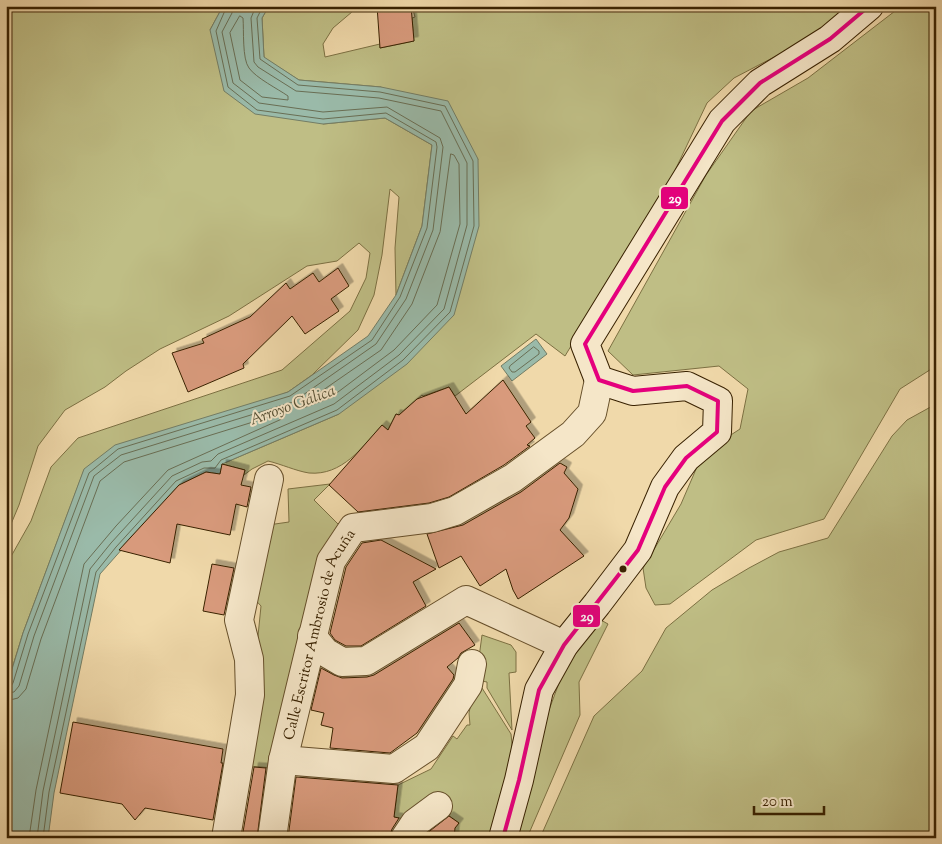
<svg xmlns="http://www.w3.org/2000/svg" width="942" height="844" font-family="'Sorts Mill Goudy',serif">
<defs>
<filter id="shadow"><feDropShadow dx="4.5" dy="-4.5" stdDeviation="0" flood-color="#0004"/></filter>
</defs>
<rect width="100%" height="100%" fill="#f0d9aa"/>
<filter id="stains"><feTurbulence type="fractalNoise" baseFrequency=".004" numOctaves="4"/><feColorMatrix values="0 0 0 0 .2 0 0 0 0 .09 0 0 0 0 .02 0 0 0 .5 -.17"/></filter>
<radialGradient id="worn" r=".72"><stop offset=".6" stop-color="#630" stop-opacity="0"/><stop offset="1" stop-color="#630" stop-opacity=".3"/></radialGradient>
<!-- green -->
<path fill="#bfbe85" stroke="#7c7042" d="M 6,6 L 223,6 L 210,30 L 323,124 L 385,118 L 432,145 L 422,226 L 396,295 L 395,248 L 399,197 L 390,189 L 382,255 L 374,295 L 358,330 L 312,375 L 288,392 L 84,470 L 23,633 L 6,688 L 6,562 L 9,560 L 31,521 L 51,467 L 78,438 L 282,370 L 350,311 L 366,278 L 370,253 L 359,243 L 337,261 L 307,266 L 229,316 L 160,349 L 126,371 L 105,387 L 65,410 L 38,446 L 19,505 L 6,536 Z
M 269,6 L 359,6 L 333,28 L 323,44 L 325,57 L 380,44 L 380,48 L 414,41 L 412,18 L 415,17 L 412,6 L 852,6 L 801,43 L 734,78 L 707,103 L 669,183 L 565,356 L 536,334 L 455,396 L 449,387 L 423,396 L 422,395 L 399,415 L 396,414 L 388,430 L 382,425 C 363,447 342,476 309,473 C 296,471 281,464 268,461 L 252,469 L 244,475 L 245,470 L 222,464 L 339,414 L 478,159 L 381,87 L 299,80 L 264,58 L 262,18 Z
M 898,6 L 936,6 L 936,366 L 900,389 L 824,519 L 756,540 L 670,604 L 655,605 L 646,588 L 643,568 L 681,504 L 703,453 L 740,429 L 748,389 L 719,366 L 633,375 L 608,351 L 706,175 L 751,111 L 808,78 L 895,11 Z
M 936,404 L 936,838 L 540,838 L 594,716 L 642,671 L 666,628 L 712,590 L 749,568 L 779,552 L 828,538 L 892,436 L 907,420 Z
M 330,484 L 314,500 L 338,524 L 341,522 L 275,768 L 245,766 L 261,606 L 250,594 L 268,525 L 289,522 L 288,489 Z
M 599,619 L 608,624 L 579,682 L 580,715 L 527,838 L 514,838 L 543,726 L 568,659 Z
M 482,635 L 511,645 L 516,652 L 516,672 L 509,673 L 512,730 L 487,688 L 487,682 L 476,680 Z
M 474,688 L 482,688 L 511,734 L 512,744 L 510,770 L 493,838 L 455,838 L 449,834 L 459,823 L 441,810 L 410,820 L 394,817 L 398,785 L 431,769 L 453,736 L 457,739 L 467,725 L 470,725 L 469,713 Z"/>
<!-- water -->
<path fill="#9abaa9" stroke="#737d65" d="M 223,6 L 269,6 L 262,18 L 264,57 L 299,80 L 381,87 L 448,101 L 478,159 L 479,226 L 454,315 L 407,364 L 339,414 L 222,464 L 220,474 L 206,472 L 179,485 L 100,574 L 54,793 L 48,838 L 6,838 L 6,689 L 23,633 L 84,469 L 115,445 L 288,392 L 368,336 L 396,295 L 422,226 L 432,145 L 385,118 L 323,124 L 255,114 L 224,91 L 210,30 Z
M 536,339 L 547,354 L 512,381 L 501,366 Z"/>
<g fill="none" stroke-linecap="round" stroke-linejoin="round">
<!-- shore -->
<path stroke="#696e54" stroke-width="1" d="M 240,16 L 243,18 C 244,30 242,59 249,68 C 256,78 278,89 288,96 L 288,100 L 262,97 L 240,80 L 230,33 Z
M 451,154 L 454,155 L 459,164 L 460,224 L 437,305 L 394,350 L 330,398 L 303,408 L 303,404 L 381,350 L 412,304 L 440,232 Z
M 534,347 L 539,351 L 539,354 L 515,372 L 512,372 L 509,368 L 510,366 Z
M 6,687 L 11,686 L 13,683 L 28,634 L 89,473 L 118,449 L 290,396 L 372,340 L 400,297 L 427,228 L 437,147 L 436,142 L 386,113 L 323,119 L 257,110 L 228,87 L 216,31 L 227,6
M 6,693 L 14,692 L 19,686 L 34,636 L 94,476 L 121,455 L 293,402 L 376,344 L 406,299 L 433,230 L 443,147 L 440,138 L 387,107 L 323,112 L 259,103 L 233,83 L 222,32 L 232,13 L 233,6
M 6,701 L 18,698 L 26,689 L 41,639 L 100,481 L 124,462 L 282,413 L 284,414 L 284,418 L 168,470 L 116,526 L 84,564 L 36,790 L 29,838
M 37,838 L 43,791 L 90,569 L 111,543 L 172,476 L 202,462 L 211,461 L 218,454 L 334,404 L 399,355 L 444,309 L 467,225 L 467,163 L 441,111 L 379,98 L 296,91 L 258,67 L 254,62 L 251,18 L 256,6
M 43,838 L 49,792 L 96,572 L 116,547 L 176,481 L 204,468 L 215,468 L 221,460 L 337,410 L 403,360 L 450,312 L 474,226 L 473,161 L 445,106 L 380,92 L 298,85 L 260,59 L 257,18 L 263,6"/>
</g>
<!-- building -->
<path fill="#d89a7c" stroke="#382100" filter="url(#shadow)" d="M 377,6 L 411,6 L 414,41 L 380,48 Z
M 338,268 L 349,286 L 331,299 L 339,311 L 305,334 L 292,316 L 243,364 L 244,368 L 188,392 L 172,353 L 204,343 L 202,339 L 250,317 L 286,283 L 290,289 L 313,273 L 319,282 Z
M 503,380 L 531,422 L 526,426 L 535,438 L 527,445 L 530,446 L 504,465 L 449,497 L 429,503 L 358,512 L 329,485 L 382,425 L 388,430 L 396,414 L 399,415 L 417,399 L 449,387 L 466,414 Z
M 560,463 L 567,467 L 564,473 L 578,489 L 569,518 L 560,530 L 584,556 L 518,599 L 513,590 L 506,569 L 480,586 L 461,556 L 439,568 L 427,534 L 463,525 L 521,492 Z
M 222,464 L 245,470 L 241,485 L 251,487 L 247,507 L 236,504 L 230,535 L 177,524 L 170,563 L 119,550 L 179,485 L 206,472 L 220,474 Z
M 381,540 L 436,569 L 413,582 L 426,606 L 361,646 L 346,646 L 335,640 L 330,633 L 346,567 L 362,543 Z
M 212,564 L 234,568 L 224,615 L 203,611 Z
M 459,623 L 475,645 L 461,653 L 458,658 L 447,667 L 454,675 L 453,679 L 417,733 L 390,753 L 330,748 L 333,728 L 321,725 L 324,713 L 311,710 L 321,668 L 334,675 L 342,678 L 367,677 L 374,675 Z
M 73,722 L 223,749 L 221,763 L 223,763 L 213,820 L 145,808 L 135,820 L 122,804 L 60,793 Z
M 254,767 L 266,768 L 257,838 L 242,838 Z
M 296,777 L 398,785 L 394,817 L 399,818 L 392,829 L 389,838 L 288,838 Z
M 449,816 L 459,823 L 455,828 L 454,838 L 424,838 L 426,834 Z"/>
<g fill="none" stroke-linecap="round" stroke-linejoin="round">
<defs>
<g id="minor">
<path d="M 312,636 L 325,652 L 342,662 L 366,661 L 466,600 L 564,645"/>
<path d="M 283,760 L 394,769 L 427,747 L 468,685 L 472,664"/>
<path d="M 226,838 L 250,695 L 249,659 L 239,620 L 269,479"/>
<path id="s1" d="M 272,838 L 283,760 L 331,561 L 353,528 L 432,518 L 455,511 L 513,478 L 573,434 L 592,413 L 599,380"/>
<path d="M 405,838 L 415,823 L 438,806"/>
</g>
<path id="secondary" d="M 503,838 L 519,780 L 539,690 L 564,645 L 597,604 L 638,550 L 665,487 L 686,458 L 717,432 L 718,401 L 687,386 L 633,391 L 599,380 L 585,344 L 722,121 L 760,83 L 830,39 L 869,6"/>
</defs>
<!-- minor casing -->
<use href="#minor" stroke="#664f2a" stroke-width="30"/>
<!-- secondary casing -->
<use href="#secondary" stroke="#382100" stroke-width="30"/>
<!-- minor -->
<use href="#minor" stroke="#f5e6c8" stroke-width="28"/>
<!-- secondary -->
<use href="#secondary" stroke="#f5e6c8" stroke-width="28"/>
<defs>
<path id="bus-1" d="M 503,838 L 519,780 L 539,690 L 564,645 L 638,550 L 665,487 L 686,458 L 717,432 L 718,401 L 687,386 L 633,391 L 599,380 L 585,344 L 722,121 L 760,83 L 830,39 L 869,6"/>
</defs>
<!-- bus-1 casing -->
<use href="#bus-1" stroke="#f5e6c8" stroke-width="8"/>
<!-- bus-1 -->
<use href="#bus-1" stroke="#e5007d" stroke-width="4"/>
</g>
<!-- markers -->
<circle fill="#382100" stroke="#f5e6c8" stroke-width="2" cx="623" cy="569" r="4.5"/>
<g text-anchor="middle" stroke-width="4" stroke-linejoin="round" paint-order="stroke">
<!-- street labels -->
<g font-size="15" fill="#382100" stroke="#f5e6c8">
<text dy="5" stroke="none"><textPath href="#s1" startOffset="210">Calle Escritor Ambrosio de Acuña</textPath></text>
</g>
<!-- water labels -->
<g font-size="16" font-style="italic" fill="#554f33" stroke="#f5e6c8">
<text transform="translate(292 404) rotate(-20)" y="6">Arroyo Gálica</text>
</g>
</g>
<g stroke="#f5e6c8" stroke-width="2">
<rect x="660" y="186" width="29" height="24" rx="5" fill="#e5007d"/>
<rect x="572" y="604" width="29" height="24" rx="5" fill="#e5007d"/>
</g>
<g font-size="14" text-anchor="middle" font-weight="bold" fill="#fff">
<text x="675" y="203">29</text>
<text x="587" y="621">29</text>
</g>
<!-- margin -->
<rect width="942" height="844" fill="none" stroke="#f0d9aa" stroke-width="25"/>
<rect x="8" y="8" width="927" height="829" fill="none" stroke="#382100" stroke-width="2.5"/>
<rect x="12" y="12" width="917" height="819" fill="none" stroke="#382100"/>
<!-- scale -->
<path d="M754 806v8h70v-8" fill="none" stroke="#382100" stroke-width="2.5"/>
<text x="762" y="806" font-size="15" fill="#382100" stroke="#f5e6c8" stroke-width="4" paint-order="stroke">20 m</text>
<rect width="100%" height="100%" filter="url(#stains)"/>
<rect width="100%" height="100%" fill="url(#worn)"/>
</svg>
